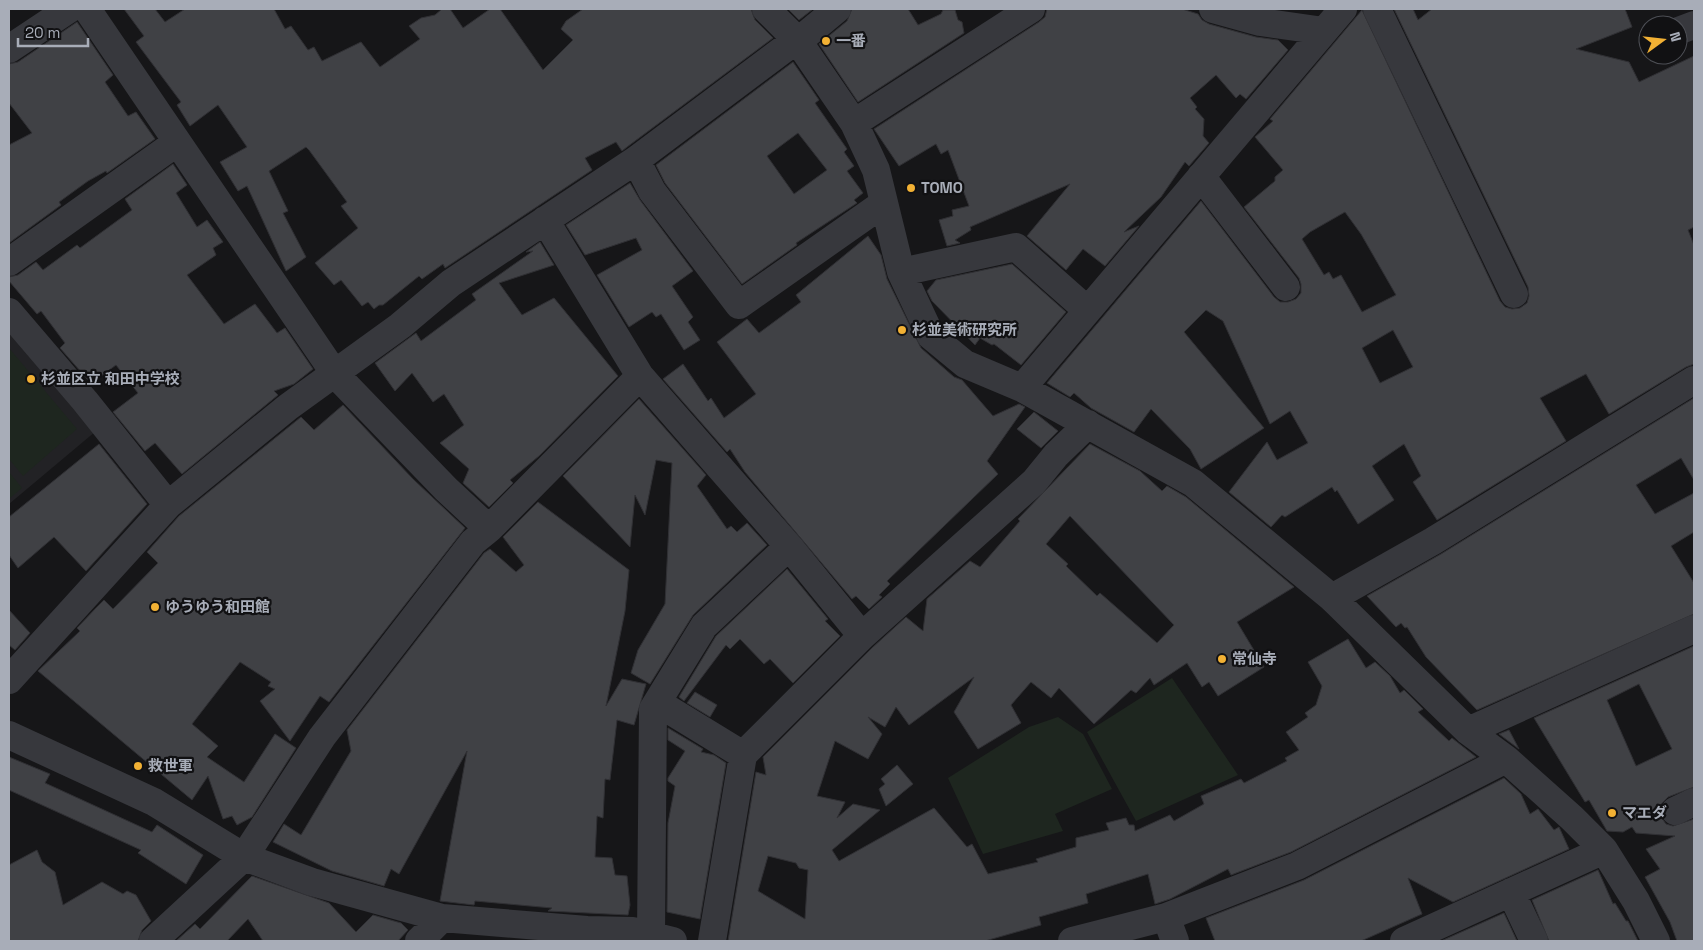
<svg xmlns="http://www.w3.org/2000/svg" width="1703" height="950" font-family="'Space Grotesk','Noto Sans JP',sans-serif">
<rect width="100%" height="100%" fill="#161618"/>
<!-- built -->
<path fill="#222225" d="M 9,327 L 96,431 L 9,504 Z"/>
<!-- green -->
<path fill="#1e261f" d="M 9,348 L 77,429 L 23,476 L 9,459 Z
M 9,472 L 22,488 L 9,499 Z
M 1172,678 L 1238,775 L 1136,821 L 1087,732 Z
M 1058,717 L 1083,734 L 1112,789 L 1055,814 L 1063,831 L 983,854 L 948,778 L 1029,727 Z"/>
<!-- building -->
<path fill="#404145" stroke="#303034" fill-rule="evenodd" d="M 124,9 L 155,9 L 165,22 L 185,9 L 274,9 L 285,29 L 291,26 L 308,50 L 314,47 L 322,61 L 361,42 L 380,67 L 420,39 L 409,26 L 421,18 L 435,15 L 442,9 L 450,9 L 463,28 L 490,9 L 500,9 L 543,70 L 573,40 L 561,29 L 566,21 L 583,9 L 751,9 L 755,20 L 773,38 L 627,147 L 622,151 L 616,142 L 585,158 L 592,170 L 445,268 L 443,264 L 422,279 L 419,276 L 383,305 L 379,305 L 374,309 L 368,302 L 362,306 L 341,280 L 334,285 L 315,263 L 358,228 L 341,206 L 347,202 L 309,150 L 306,147 L 269,171 L 288,211 L 283,213 L 306,257 L 286,271 L 247,186 L 238,191 L 220,162 L 247,147 L 218,105 L 190,126 L 177,105 L 181,102 L 136,42 L 144,36 Z
M 788,9 L 813,9 L 799,20 Z
M 852,9 L 908,9 L 918,25 L 941,14 L 943,10 L 955,10 L 958,20 L 962,22 L 964,33 L 858,102 L 819,44 L 847,21 Z
M 1047,9 L 1182,9 L 1198,14 L 1202,20 L 1209,24 L 1256,37 L 1278,40 L 1288,50 L 1246,99 L 1240,94 L 1236,98 L 1216,75 L 1190,98 L 1197,107 L 1195,109 L 1204,119 L 1203,136 L 1209,143 L 1189,166 L 1185,162 L 1161,197 L 1124,232 L 1139,226 L 1105,266 L 1083,249 L 1066,270 L 1027,236 L 1070,184 L 970,227 L 971,230 L 955,240 L 960,243 L 947,246 L 939,220 L 953,216 L 952,210 L 969,206 L 948,150 L 941,154 L 936,144 L 899,166 L 874,129 L 1039,22 L 1045,17 Z
M 1394,9 L 1413,9 L 1418,20 L 1432,9 L 1625,9 L 1632,27 L 1576,49 L 1629,62 L 1639,82 L 1694,56 L 1694,227 L 1688,230 L 1694,245 L 1694,364 L 1686,367 L 1609,414 L 1586,374 L 1540,398 L 1566,441 L 1437,520 L 1413,482 L 1421,476 L 1404,444 L 1372,466 L 1394,500 L 1358,524 L 1337,490 L 1335,492 L 1332,487 L 1285,517 L 1282,515 L 1271,527 L 1229,492 L 1267,442 L 1277,460 L 1308,443 L 1290,411 L 1270,424 L 1223,321 L 1206,310 L 1184,332 L 1264,428 L 1201,469 L 1190,449 L 1151,409 L 1134,432 L 1091,408 L 1074,393 L 1070,397 L 1047,383 L 1201,201 L 1274,297 L 1280,302 L 1288,302 L 1296,299 L 1301,293 L 1301,284 L 1299,278 L 1244,207 L 1275,181 L 1275,177 L 1283,170 L 1255,137 L 1273,121 L 1270,119 L 1362,10 L 1500,301 L 1505,307 L 1512,309 L 1520,308 L 1527,303 L 1529,296 L 1528,287 ZM 1345,212 L 1361,234 L 1396,295 L 1362,312 L 1341,275 L 1333,279 L 1329,272 L 1324,275 L 1302,239 L 1310,232 ZM 1393,330 L 1413,367 L 1380,383 L 1362,348 Z
M 77,22 L 113,75 L 105,82 L 128,116 L 136,112 L 155,139 L 107,173 L 106,171 L 88,181 L 59,202 L 61,205 L 9,243 L 9,145 L 32,133 L 9,103 L 9,64 L 18,62 Z
M 793,62 L 819,100 L 815,103 L 847,149 L 844,152 L 854,166 L 847,171 L 863,193 L 854,200 L 857,203 L 796,243 L 797,245 L 742,284 L 665,183 L 656,165 ZM 798,133 L 827,170 L 794,194 L 767,156 Z
M 173,164 L 187,185 L 176,193 L 197,227 L 207,220 L 223,242 L 213,248 L 216,255 L 187,275 L 224,324 L 255,304 L 277,333 L 285,328 L 313,369 L 294,384 L 274,391 L 278,395 L 182,474 L 155,443 L 145,451 L 113,412 L 138,393 L 116,365 L 97,379 L 93,376 L 88,380 L 60,348 L 65,343 L 41,311 L 37,314 L 9,281 L 9,277 L 18,275 L 36,262 L 43,270 L 77,245 L 80,248 L 132,210 L 125,199 Z
M 630,183 L 640,200 L 693,271 L 672,286 L 693,317 L 688,322 L 700,340 L 684,350 L 661,314 L 656,317 L 652,312 L 629,327 L 597,275 L 642,250 L 636,238 L 585,255 L 566,225 Z
M 868,236 L 881,255 L 887,279 L 921,348 L 954,377 L 962,380 L 993,416 L 1019,404 L 1025,407 L 987,461 L 998,474 L 887,581 L 890,584 L 879,595 L 882,597 L 869,609 L 856,596 L 852,599 L 745,472 L 730,449 L 727,452 L 663,379 L 683,364 L 708,401 L 711,398 L 724,418 L 756,394 L 717,342 L 747,319 L 759,333 L 801,302 L 796,295 Z
M 540,242 L 554,265 L 499,283 L 522,315 L 554,298 L 618,376 L 539,456 L 510,480 L 513,483 L 489,507 L 463,483 L 469,469 L 440,443 L 464,425 L 444,394 L 433,402 L 412,373 L 395,391 L 375,363 L 416,333 L 421,341 L 476,300 L 472,294 L 533,251 L 526,252 Z
M 1012,264 L 1066,312 L 1021,365 L 994,344 L 992,345 L 980,338 L 975,345 L 932,301 L 927,291 L 936,280 Z
M 1694,398 L 1694,480 L 1681,458 L 1636,485 L 1655,514 L 1694,493 L 1694,532 L 1671,546 L 1694,583 L 1694,614 L 1477,710 L 1426,657 L 1407,627 L 1405,628 L 1401,623 L 1396,627 L 1367,596 L 1441,554 Z
M 639,399 L 706,475 L 697,486 L 727,529 L 731,526 L 737,532 L 747,523 L 767,545 L 693,615 L 650,684 L 631,673 L 638,650 L 665,604 L 672,463 L 656,460 L 645,515 L 635,495 L 630,547 L 563,476 Z
M 343,405 L 413,479 L 465,528 L 329,702 L 320,696 L 290,741 L 260,701 L 275,689 L 268,686 L 271,682 L 240,662 L 192,724 L 218,746 L 207,757 L 244,782 L 275,734 L 296,748 L 252,817 L 237,825 L 232,816 L 223,819 L 208,776 L 192,800 L 38,671 L 80,631 L 77,628 L 95,609 L 104,600 L 113,609 L 158,563 L 147,552 L 179,516 L 301,417 L 314,430 Z
M 1034,412 L 1058,431 L 1041,448 L 1017,429 Z
M 99,444 L 147,504 L 86,571 L 54,537 L 18,568 L 9,555 L 9,517 Z
M 1090,444 L 1140,471 L 1162,491 L 1167,486 L 1186,497 L 1294,587 L 1237,622 L 1264,667 L 1218,696 L 1209,682 L 1202,687 L 1187,663 L 1154,685 L 1150,678 L 1136,693 L 1131,690 L 1094,724 L 1059,688 L 1051,698 L 1031,682 L 1011,705 L 1021,723 L 978,749 L 954,712 L 974,677 L 909,725 L 896,707 L 885,727 L 868,717 L 882,734 L 868,759 L 835,741 L 817,796 L 845,802 L 837,818 L 853,804 L 880,810 L 832,850 L 839,861 L 934,808 L 967,847 L 972,844 L 988,874 L 1038,862 L 1036,859 L 1076,847 L 1076,838 L 1109,830 L 1106,823 L 1126,818 L 1129,825 L 1134,825 L 1135,831 L 1170,815 L 1174,821 L 1204,804 L 1201,796 L 1241,779 L 1244,783 L 1287,761 L 1285,758 L 1299,750 L 1286,732 L 1308,717 L 1305,713 L 1316,705 L 1322,686 L 1308,662 L 1348,639 L 1366,668 L 1375,662 L 1390,676 L 1400,693 L 1404,690 L 1423,709 L 1418,712 L 1449,741 L 1452,738 L 1476,757 L 1291,852 L 1231,875 L 1228,869 L 1170,899 L 1155,904 L 1148,874 L 1086,894 L 1088,903 L 1039,917 L 1041,925 L 985,941 L 728,941 L 756,772 L 766,775 L 763,757 L 873,647 L 906,617 L 923,631 L 927,599 L 970,561 L 980,567 L 1020,521 L 1018,519 ZM 1070,516 L 1174,625 L 1157,643 L 1100,593 L 1097,596 L 1066,566 L 1068,564 L 1046,544 ZM 768,856 L 796,863 L 799,868 L 808,870 L 805,919 L 758,891 Z
M 538,502 L 629,570 L 625,611 L 606,706 L 622,679 L 646,684 L 634,725 L 617,720 L 610,780 L 605,779 L 603,818 L 597,816 L 595,857 L 612,858 L 615,875 L 627,876 L 630,905 L 628,915 L 548,911 L 552,908 L 475,901 L 474,905 L 440,901 L 467,751 L 399,874 L 391,869 L 384,886 L 332,871 L 273,842 L 284,824 L 301,835 L 351,751 L 347,730 L 484,553 L 490,549 L 516,572 L 524,565 L 503,537 Z
M 787,569 L 828,619 L 825,621 L 840,636 L 793,683 L 770,659 L 764,664 L 740,639 L 730,649 L 726,645 L 684,701 L 679,697 L 716,636 Z
M 9,610 L 30,633 L 15,650 L 9,645 Z
M 1694,646 L 1694,787 L 1668,797 L 1662,803 L 1659,810 L 1661,817 L 1666,824 L 1673,826 L 1694,819 L 1694,941 L 1677,941 L 1670,922 L 1645,877 L 1660,869 L 1646,849 L 1675,836 L 1636,833 L 1632,827 L 1623,832 L 1607,831 L 1589,800 L 1585,802 L 1534,718 ZM 1639,684 L 1672,749 L 1636,766 L 1607,700 Z
M 695,692 L 717,705 L 710,717 L 687,703 Z
M 668,728 L 703,749 L 701,752 L 714,755 L 726,763 L 700,919 L 667,912 L 668,823 L 675,786 L 668,781 L 668,778 L 685,751 L 668,740 Z
M 1509,730 L 1519,749 L 1499,734 Z
M 9,757 L 50,774 L 45,783 L 152,832 L 157,825 L 203,855 L 186,884 L 138,853 L 141,850 L 9,790 Z
M 897,765 L 913,784 L 886,806 L 879,789 L 885,784 L 881,779 Z
M 1504,778 L 1521,794 L 1530,814 L 1538,809 L 1554,830 L 1559,827 L 1569,849 L 1453,902 L 1408,878 L 1422,914 L 1361,941 L 1215,941 L 1206,918 L 1304,880 Z
M 37,850 L 42,862 L 55,872 L 63,905 L 102,882 L 123,894 L 127,891 L 136,895 L 151,921 L 142,930 L 138,941 L 9,941 L 9,865 Z
M 1598,870 L 1613,904 L 1615,903 L 1626,921 L 1628,921 L 1638,941 L 1549,941 L 1532,900 Z
M 252,876 L 329,903 L 356,932 L 373,915 L 401,923 L 408,930 L 398,941 L 263,941 L 248,919 L 227,941 L 176,941 L 195,924 L 200,929 Z
M 1504,913 L 1517,941 L 1441,941 Z"/>
<g fill="none" stroke-linecap="round" stroke-linejoin="round">
<!-- minor -->
<path stroke="#37383d" stroke-width="28" d="M 87,9 L 335,374 L 446,489 L 489,529
M 766,9 L 798,41 L 854,123 L 876,170 L 901,272 L 931,336 L 965,364 L 1022,388 L 1193,483 L 1332,598 L 1468,731 L 1506,759 L 1572,818 L 1604,850 L 1636,901 L 1656,941
M 1213,9 L 1260,22 L 1324,31
M 1377,9 L 1514,294
M 1678,31 L 1694,25
M 9,49 L 69,9
M 854,123 L 1031,9
M 636,160 L 652,191 L 739,305 L 884,203
M 1201,176 L 1286,287
M 545,220 L 640,376 L 792,550 L 862,636 L 1034,482 L 1056,455 L 1088,424
M 9,262 L 176,143
M 901,272 L 1016,247 L 1087,310
M 9,312 L 85,401 L 168,505
M 1022,388 L 1343,9
M 1332,598 L 1433,541 L 1694,380
M 9,680 L 168,505 L 288,407 L 400,326 L 451,283 L 636,160 L 784,49 L 807,34 L 837,9
M 658,703 L 743,755 L 712,941
M 1468,731 L 1694,629
M 9,735 L 154,802 L 244,857 L 312,882 L 442,918 L 587,930 L 633,931 L 673,941
M 743,755 L 862,636
M 1675,811 L 1694,802
M 1511,892 L 1534,941
M 1166,917 L 1175,941
M 651,934 L 653,709 L 704,626 L 788,547
M 153,941 L 244,857 L 322,737 L 473,542 L 489,529 L 640,376
M 419,941 L 442,918
M 1072,941 L 1166,917 L 1297,866 L 1506,759
M 1404,941 L 1604,850"/>
</g>
<!-- markers -->
<g fill="#f2b134" stroke="#111113" stroke-width="2">
<circle cx="826" cy="41" r="5"/>
<circle cx="911" cy="188" r="5"/>
<circle cx="902" cy="330" r="5"/>
<circle cx="31" cy="379" r="5"/>
<circle cx="155" cy="607" r="5"/>
<circle cx="1222" cy="659" r="5"/>
<circle cx="138" cy="766" r="5"/>
<circle cx="1612" cy="813" r="5"/>
</g>
<g text-anchor="middle" stroke-width="4.5" stroke-linejoin="round" paint-order="stroke">
<!-- poi labels -->
<g font-size="15" font-weight="bold" fill="#a8adb8" stroke="#111113" text-anchor="start">
<text x="836" y="46">一番</text>
<text x="921" y="193">TOMO</text>
<text x="912" y="335">杉並美術研究所</text>
<text x="41" y="384">杉並区立 和田中学校</text>
<text x="165" y="612">ゆうゆう和田館</text>
<text x="1232" y="664">常仙寺</text>
<text x="148" y="771">救世軍</text>
<text x="1622" y="818">マエダ</text>
</g>
</g>
<!-- border -->
<rect width="1703" height="950" fill="none" stroke="#a8adb8" stroke-width="20"/>
<!-- north arrow -->
<g transform="translate(1663 40) rotate(75)"><circle r="24" fill="#111113" stroke="#4d4f55"/>
<path d="M0-4L9 19L0 12L-9 19Z" fill="#f2b134"/>
<text y="-8" font-size="14" font-weight="bold" text-anchor="middle" fill="#a8adb8">N</text>
</g>
<!-- scale -->
<path d="M18 38v8h70v-8" fill="none" stroke="#a8adb8" stroke-width="2.5"/>
<text x="25" y="38" font-size="15" fill="#a8adb8" stroke="#111113" stroke-width="4" paint-order="stroke">20 m</text>
</svg>
